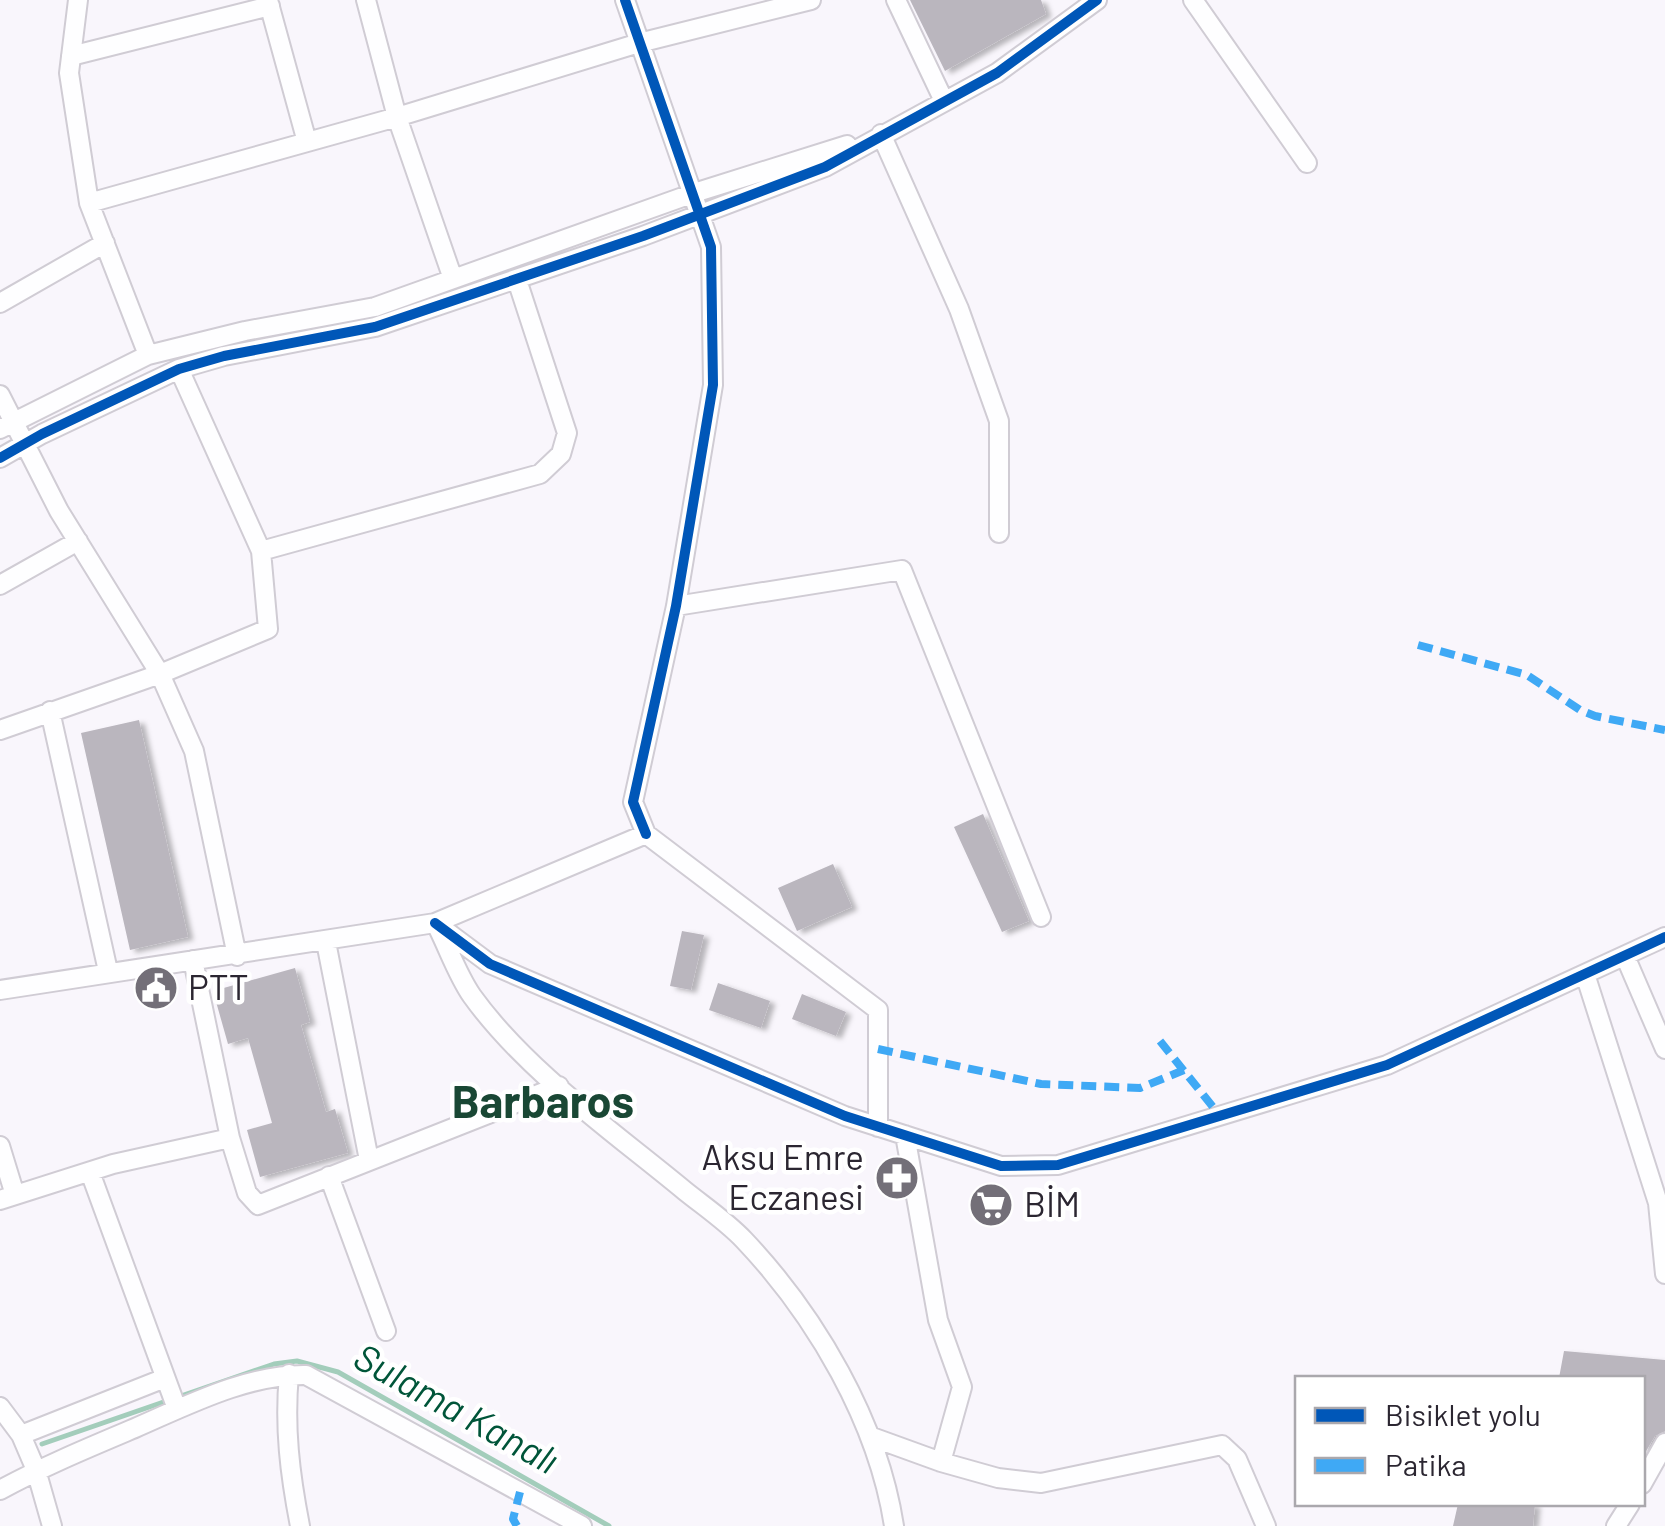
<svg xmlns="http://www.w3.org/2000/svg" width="1665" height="1526" font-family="Barlow,sans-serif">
<defs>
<filter id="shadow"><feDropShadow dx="5.5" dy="3" stdDeviation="2.5" flood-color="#0004"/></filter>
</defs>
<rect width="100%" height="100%" fill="#f9f6fc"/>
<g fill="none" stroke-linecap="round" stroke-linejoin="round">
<!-- stream -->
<path stroke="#a3cdbb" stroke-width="5" d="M 42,1444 L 274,1364 L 297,1361 L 338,1372 L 609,1526"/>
</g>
<!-- building -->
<path fill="#bab6be" filter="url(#shadow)" d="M 910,0 L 1041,0 L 1046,14 L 945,71 Z
M 139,720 L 188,937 L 130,950 L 81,733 Z
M 983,814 L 1029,921 L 1002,932 L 954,827 Z
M 833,864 L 852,907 L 797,931 L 778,888 Z
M 682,931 L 704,935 L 691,990 L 670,986 Z
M 295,968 L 310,1022 L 301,1025 L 326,1112 L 335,1109 L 348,1153 L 260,1177 L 247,1130 L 272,1123 L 248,1038 L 228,1044 L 213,991 Z
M 718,983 L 770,1001 L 761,1028 L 709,1010 Z
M 802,994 L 846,1012 L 836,1036 L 792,1019 Z
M 1564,1351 L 1665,1360 L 1665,1431 L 1655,1436 L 1642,1458 L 1642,1378 L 1559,1378 Z
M 1458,1504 L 1535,1504 L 1533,1526 L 1453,1526 Z"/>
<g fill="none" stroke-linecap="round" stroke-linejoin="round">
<defs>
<path id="minor" d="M 78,0 L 69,73 L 89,203 L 148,355
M 268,0 L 307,142
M 366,0 L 397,117 L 453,279
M 625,0 L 711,247 L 713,385 L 676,606 L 633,802 L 646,834
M 896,0 L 944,101
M 1193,0 L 1307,163
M 71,56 L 270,6
M 881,134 L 959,309 L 999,421 L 999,533
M 89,203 L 397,117 L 639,43 L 811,0
M 0,303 L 105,243
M 0,395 L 59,511 L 160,674 L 194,751 L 237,956
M 0,429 L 148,355 L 245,331 L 375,307 L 694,193 L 847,145
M 0,458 L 42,434 L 179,369 L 224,356 L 375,327 L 643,236 L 825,167 L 997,73 L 1097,0
M 261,551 L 540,474 L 561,454 L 567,433 L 517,280
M 0,585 L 78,541
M 676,606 L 902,570 L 1041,917
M 50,711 L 108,971
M 0,730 L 160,674 L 268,629 L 261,551 L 179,369
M 435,923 L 490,964 L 845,1116 L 1001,1166 L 1058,1165 L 1387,1065 L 1665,937
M 438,928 C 449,950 458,976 472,996 C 526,1071 615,1133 685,1191 C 705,1207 727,1222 744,1240 C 816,1316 878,1422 894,1526
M 326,942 L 369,1160
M 1625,956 L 1665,1049
M 1585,974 L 1658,1203 L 1665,1274
M 0,990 L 435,923 L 646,834 L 878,1010 L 878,1127
M 905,1135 L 938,1320 L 962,1387 L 941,1462
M 230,1138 L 247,1193 L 258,1205 L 559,1086
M 0,1146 L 15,1195
M 90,1172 L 177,1409
M 329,1176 L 386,1331
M 0,1200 L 113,1164 L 230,1138 L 193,960
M 289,1374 C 284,1427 290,1475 300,1526
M 0,1407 L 21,1435 L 36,1470 L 52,1526
M 21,1435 L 165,1378
M 872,1437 L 941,1462 L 998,1478 L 1041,1483 L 1222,1445 L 1237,1459 L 1266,1526
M 1642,1484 L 1665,1443
M 0,1490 C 44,1466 90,1447 135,1428 C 188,1405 248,1374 306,1375 L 582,1526
M 1616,1526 L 1630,1504"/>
</defs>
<!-- minor casing -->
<use href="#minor" stroke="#d0ccd4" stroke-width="22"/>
<!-- minor -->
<use href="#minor" stroke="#fefeff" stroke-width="18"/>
<!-- quiet -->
<path stroke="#3fa9f5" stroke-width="8" stroke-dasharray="15 8" stroke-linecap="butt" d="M 1418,645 L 1527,675 L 1580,710 L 1595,716 L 1665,730
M 1160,1041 L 1221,1117
M 878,1049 L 1041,1084 L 1140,1088 L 1184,1070
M 517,1526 L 513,1519 L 520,1492"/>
<defs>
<path id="cycleway" d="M 625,0 L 711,247 L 713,385 L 676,606 L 633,802 L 646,834
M 0,458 L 42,434 L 179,369 L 224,356 L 375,327 L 643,236 L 825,167 L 997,73 L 1097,0
M 435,923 L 490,964 L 845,1116 L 1001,1166 L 1058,1165 L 1387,1065 L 1665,937"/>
</defs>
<!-- cycleway casing -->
<use href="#cycleway" stroke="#fff" stroke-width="16"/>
<!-- cycleway -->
<use href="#cycleway" stroke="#0057b8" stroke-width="10"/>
</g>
<!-- icons -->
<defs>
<symbol id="civic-disc" viewBox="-11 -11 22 22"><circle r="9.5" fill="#736f78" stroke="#fff"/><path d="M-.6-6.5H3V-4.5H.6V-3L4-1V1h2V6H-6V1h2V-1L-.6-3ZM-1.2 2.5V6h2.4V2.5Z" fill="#fff"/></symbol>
<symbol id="pharmacy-disc" viewBox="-11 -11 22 22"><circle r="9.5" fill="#736f78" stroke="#fff"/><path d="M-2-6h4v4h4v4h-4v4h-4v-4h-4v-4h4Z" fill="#fff"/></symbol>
<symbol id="supermarket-disc" viewBox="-11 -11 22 22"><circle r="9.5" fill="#736f78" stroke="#fff"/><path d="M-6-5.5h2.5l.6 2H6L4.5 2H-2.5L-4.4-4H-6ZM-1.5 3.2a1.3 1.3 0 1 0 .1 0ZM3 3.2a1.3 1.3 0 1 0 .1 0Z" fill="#fff"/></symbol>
</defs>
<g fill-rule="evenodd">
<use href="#civic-disc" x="131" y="963" width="50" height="50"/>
<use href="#pharmacy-disc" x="872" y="1153" width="50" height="50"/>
<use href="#supermarket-disc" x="966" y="1180" width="50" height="50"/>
</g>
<g text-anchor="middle" stroke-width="9" stroke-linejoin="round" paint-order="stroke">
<!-- poi labels -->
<g font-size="35" fill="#2b2631" stroke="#fff" text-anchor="start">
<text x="188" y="1000">PTT</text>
<text x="864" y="1170" text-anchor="end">Aksu Emre<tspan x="864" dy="40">Eczanesi</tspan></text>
<text x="1024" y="1217">BİM</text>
</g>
<!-- water labels -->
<g font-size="38" font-style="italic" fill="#005539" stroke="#fff">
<text transform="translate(456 1409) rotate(29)" y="13">Sulama Kanalı</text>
</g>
<!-- district labels -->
<g font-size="45" font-weight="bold" fill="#194734" stroke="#fff">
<text x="543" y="1118">Barbaros</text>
</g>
</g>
<!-- legend -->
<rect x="1295" y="1376" width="350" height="130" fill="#ffffff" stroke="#aaa8ad" stroke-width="2.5"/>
<rect x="1315" y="1408" width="50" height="15" fill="#0057b8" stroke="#aaa8ad" stroke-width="2.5"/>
<text x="1385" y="1426" font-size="30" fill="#2b2631">Bisiklet yolu</text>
<rect x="1315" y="1458" width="50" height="15" fill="#3fa9f5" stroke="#aaa8ad" stroke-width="2.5"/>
<text x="1385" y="1476" font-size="30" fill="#2b2631">Patika</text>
</svg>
